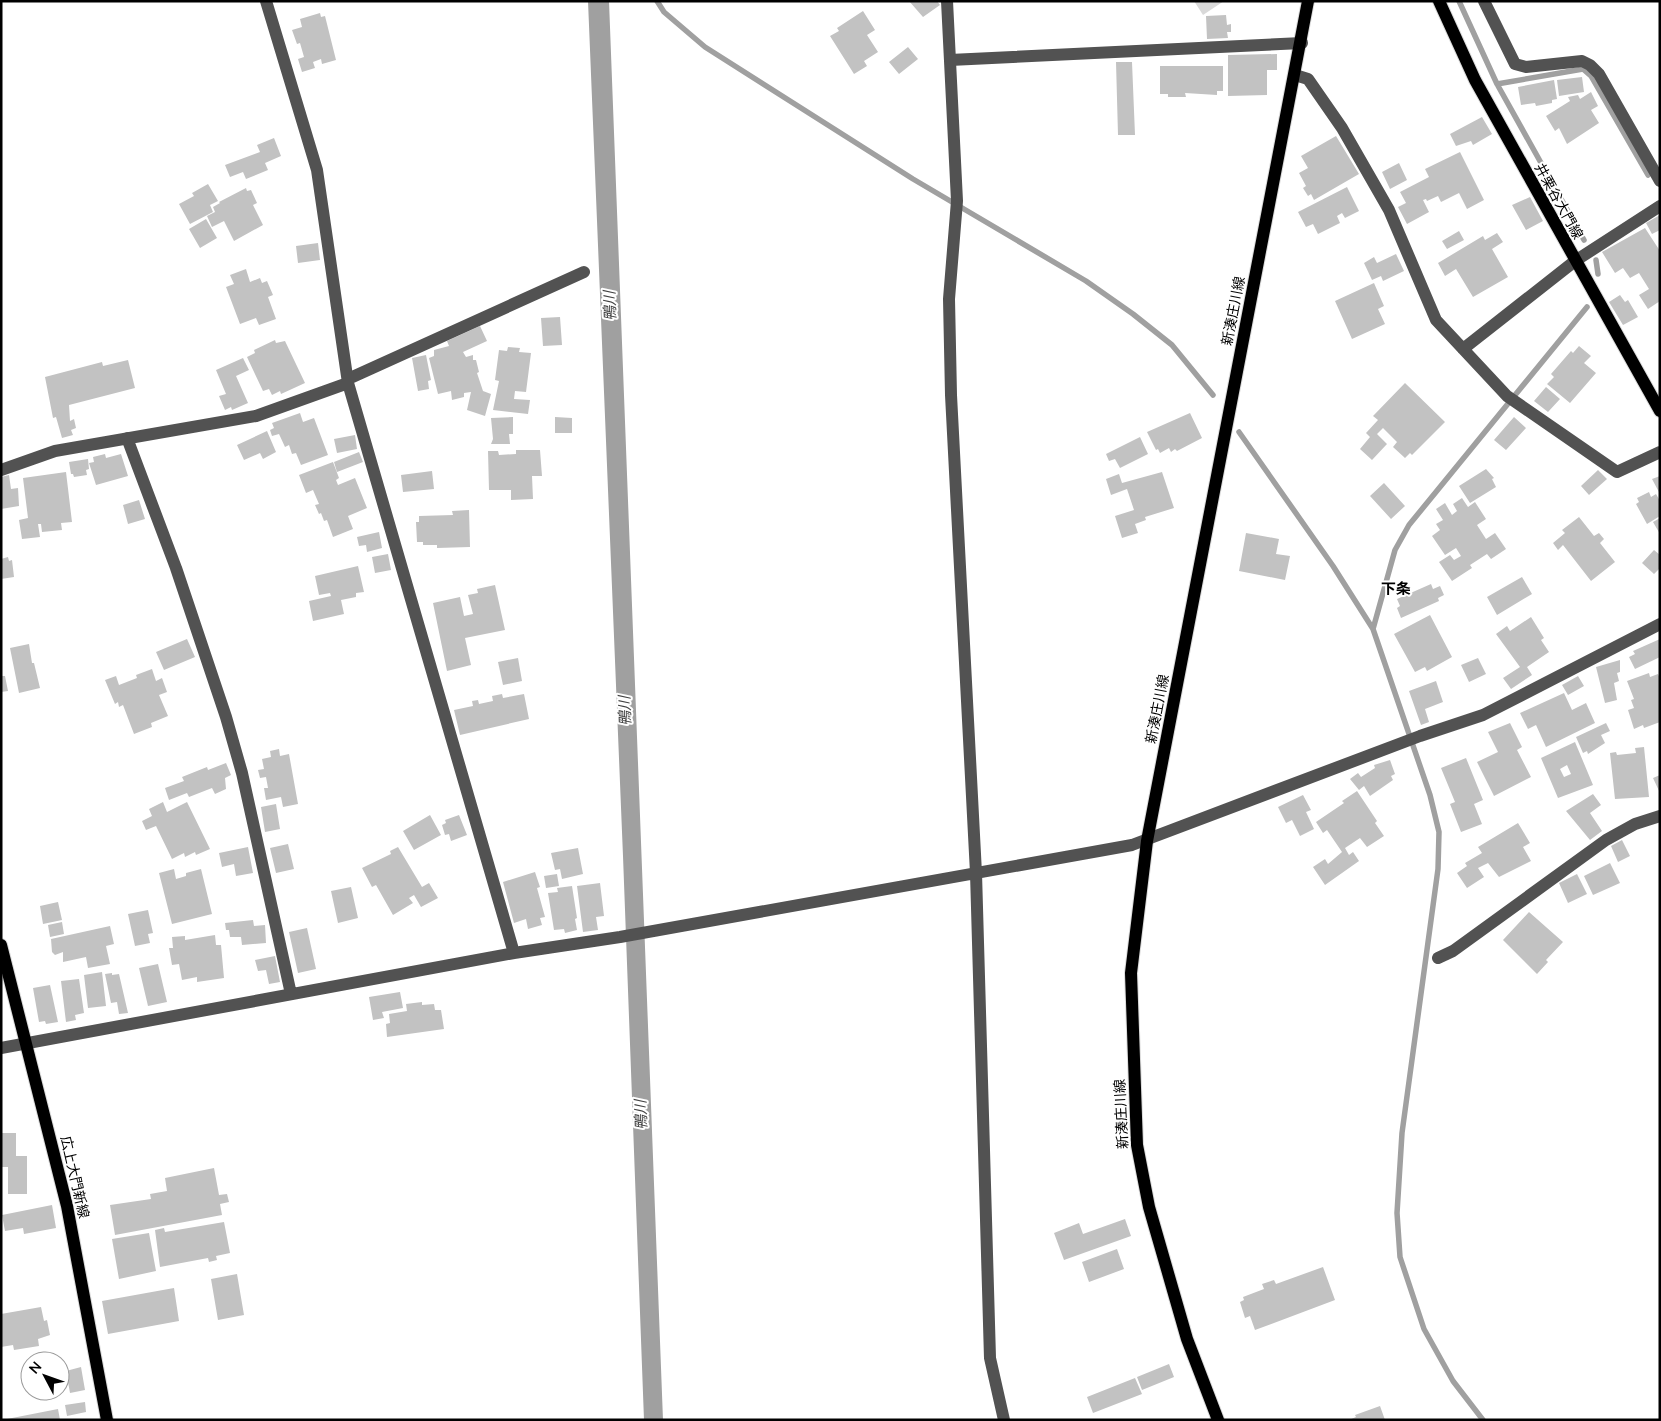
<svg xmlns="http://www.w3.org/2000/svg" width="1661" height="1421" font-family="'Nunito Sans','Noto Sans JP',sans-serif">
<rect width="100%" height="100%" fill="#fff"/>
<!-- green -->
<path fill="#d9d9d9" d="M 1194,1 L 1224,1 L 1203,15 Z"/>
<!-- water -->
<path fill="#a0a0a0" d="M 588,1 L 609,1 L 663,1420 L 644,1420 L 623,856 Z"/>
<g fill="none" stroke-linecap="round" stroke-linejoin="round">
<!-- stream -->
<path stroke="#a0a0a0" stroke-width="5.5" d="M 657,1 L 664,12 L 705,47 L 913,179 L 1086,281 L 1133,314 L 1172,345 L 1213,395
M 1459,1 L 1497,84 L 1584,240
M 1497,84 L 1583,69 L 1591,76 L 1648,175
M 1596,260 L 1598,274
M 1239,432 L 1333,566 L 1373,629 L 1430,795 L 1439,832 L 1438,869 L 1402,1133 L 1397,1213 L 1400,1257 L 1424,1329 L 1453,1381 L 1483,1420
M 1373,629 L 1395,550 L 1409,525 L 1587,307"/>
</g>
<!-- building -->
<path fill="#c2c2c2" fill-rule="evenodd" d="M 909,1 L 937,1 L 940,5 L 923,17 Z
M 863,11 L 875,30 L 867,35 L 878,52 L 864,61 L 867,66 L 854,74 L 830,36 L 839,31 L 837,28 Z
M 320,13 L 321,17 L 325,16 L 336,60 L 322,64 L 321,59 L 313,62 L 315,68 L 302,72 L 298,59 L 304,57 L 300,43 L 297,44 L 292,30 L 302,27 L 300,19 Z
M 1226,15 L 1227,25 L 1231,24 L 1231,32 L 1227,32 L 1228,38 L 1207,39 L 1206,16 Z
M 908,47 L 918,59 L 899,74 L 889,62 Z
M 1277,54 L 1277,70 L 1267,70 L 1267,95 L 1228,96 L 1228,55 Z
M 1116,62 L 1132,62 L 1135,135 L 1118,135 Z
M 1160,66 L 1223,66 L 1223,91 L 1217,91 L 1217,95 L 1185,93 L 1186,97 L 1168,97 L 1168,94 L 1160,94 Z
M 1582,77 L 1584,92 L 1559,96 L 1557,80 Z
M 1554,80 L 1557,99 L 1552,100 L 1552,103 L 1536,106 L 1535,103 L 1521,105 L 1518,87 Z
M 1591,92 L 1598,106 L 1591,110 L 1599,123 L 1567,144 L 1559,128 L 1555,131 L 1546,116 L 1570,101 L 1568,97 L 1578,95 L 1580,99 Z
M 1482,117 L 1492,134 L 1473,145 L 1471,141 L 1456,146 L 1450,134 Z
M 1336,136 L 1359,174 L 1314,200 L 1311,194 L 1308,196 L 1303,188 L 1306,186 L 1299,173 L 1308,168 L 1301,156 Z
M 274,138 L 281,156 L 265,163 L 268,170 L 246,179 L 243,172 L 230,177 L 225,165 L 260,152 L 257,145 Z
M 1460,152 L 1484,200 L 1467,209 L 1459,193 L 1441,202 L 1438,196 L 1427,201 L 1426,199 L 1423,200 L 1429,212 L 1407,224 L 1398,207 L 1406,203 L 1400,192 L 1429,177 L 1425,169 Z
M 1399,163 L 1407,180 L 1390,189 L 1382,172 Z
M 208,184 L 218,201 L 210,205 L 213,212 L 190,224 L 179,204 L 194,196 L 192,193 Z
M 1347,187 L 1359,211 L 1345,218 L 1342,213 L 1337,216 L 1340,223 L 1318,234 L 1313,224 L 1306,227 L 1298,212 Z
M 246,188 L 247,191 L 251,190 L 257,203 L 253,205 L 263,225 L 234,241 L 224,221 L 212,227 L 207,216 L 215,212 L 213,207 L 220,203 L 219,202 Z
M 1530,197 L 1543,221 L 1526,230 L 1512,205 Z
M 1660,215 L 1660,230 L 1652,234 L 1646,223 Z
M 206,219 L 217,238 L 200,248 L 189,229 Z
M 1645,228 L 1660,251 L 1660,301 L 1648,309 L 1639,295 L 1649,289 L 1639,273 L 1630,278 L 1623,268 L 1615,273 L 1602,252 Z
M 1459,231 L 1464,240 L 1447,249 L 1442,241 Z
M 1497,233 L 1503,242 L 1492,249 L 1508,277 L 1473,297 L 1456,269 L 1445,276 L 1438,263 L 1483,236 L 1485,240 Z
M 318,243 L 320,260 L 298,263 L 296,246 Z
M 1396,254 L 1404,271 L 1383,281 L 1381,276 L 1372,280 L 1364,263 L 1374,257 L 1377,263 Z
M 246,269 L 250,282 L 260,278 L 262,283 L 267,281 L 273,295 L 268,297 L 276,319 L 259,325 L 256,318 L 240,324 L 226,287 L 234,284 L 230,275 Z
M 1374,283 L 1384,306 L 1378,309 L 1385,324 L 1352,339 L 1335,301 Z
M 1620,295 L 1625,302 L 1628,300 L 1638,317 L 1623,325 L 1609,302 Z
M 560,317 L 562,345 L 543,346 L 541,318 Z
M 480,326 L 487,341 L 463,352 L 466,357 L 473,355 L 473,360 L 476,360 L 479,372 L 477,373 L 483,391 L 491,394 L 485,416 L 467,410 L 471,392 L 464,393 L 464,397 L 452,400 L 451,391 L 438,394 L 429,358 L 434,356 L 434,350 L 449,346 L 447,341 Z
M 275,340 L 276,343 L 285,341 L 305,383 L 281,394 L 280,391 L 272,395 L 269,389 L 263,391 L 247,357 L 255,353 L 254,350 Z
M 1579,346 L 1591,356 L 1584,363 L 1596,373 L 1570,403 L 1547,384 L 1554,377 L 1551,374 L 1571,351 L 1573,353 Z
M 508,347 L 520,348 L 519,352 L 531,353 L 526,392 L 515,391 L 514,399 L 530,400 L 528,414 L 493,410 L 499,381 L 495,380 L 499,350 L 507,351 Z
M 426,355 L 431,380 L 428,381 L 429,389 L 418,391 L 412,358 Z
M 243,358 L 249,370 L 236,376 L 248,403 L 232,410 L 231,407 L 225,410 L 219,396 L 226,394 L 216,370 Z
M 128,360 L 135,388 L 69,405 L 70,421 L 74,419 L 76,428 L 71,430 L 73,435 L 62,438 L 56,417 L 53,418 L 45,377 L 102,362 L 103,366 Z
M 1405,383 L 1445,422 L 1412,455 L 1410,453 L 1405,458 L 1393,447 L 1397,442 L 1383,428 L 1377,434 L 1387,444 L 1372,460 L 1360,449 L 1370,437 L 1366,433 L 1378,420 L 1373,416 Z
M 1546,387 L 1560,399 L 1548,412 L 1534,401 Z
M 300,413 L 303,422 L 314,418 L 328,455 L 301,465 L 296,453 L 292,454 L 289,445 L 285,447 L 279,434 L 272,436 L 270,430 L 274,428 L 272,423 Z
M 1190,413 L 1202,438 L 1177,451 L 1175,449 L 1171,452 L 1169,448 L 1160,453 L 1158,449 L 1156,450 L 1147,432 Z
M 513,417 L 513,434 L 509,434 L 510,444 L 491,444 L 493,439 L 491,418 Z
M 555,417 L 572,418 L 572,433 L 555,433 Z
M 1514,417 L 1526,428 L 1506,450 L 1494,440 Z
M 267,431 L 276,452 L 263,459 L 260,453 L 244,460 L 237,445 Z
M 355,435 L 357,449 L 337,453 L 334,439 Z
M 1140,437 L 1148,454 L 1120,468 L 1115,459 L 1109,461 L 1106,454 Z
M 516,450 L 540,450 L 542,476 L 532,476 L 533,499 L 511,500 L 511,490 L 489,490 L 488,451 L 498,451 L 499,455 L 516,454 Z
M 359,452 L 363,462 L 337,472 L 334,462 Z
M 105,454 L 106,458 L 121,454 L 128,476 L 96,485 L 89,463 L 94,462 L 93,457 Z
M 88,459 L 89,469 L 86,470 L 87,475 L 74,477 L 73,474 L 71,474 L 69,462 Z
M 333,462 L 339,478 L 336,480 L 338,485 L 355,478 L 367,508 L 348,516 L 353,529 L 333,537 L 327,520 L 324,521 L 321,513 L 319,514 L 315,505 L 319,504 L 313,490 L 306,493 L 299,475 Z
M 1486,469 L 1494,478 L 1492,479 L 1496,487 L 1470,503 L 1459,486 Z
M 1598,470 L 1607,479 L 1589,495 L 1581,486 Z
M 432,471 L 434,489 L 403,492 L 401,475 Z
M 66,472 L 72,522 L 61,523 L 62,530 L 42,532 L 41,524 L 38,524 L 40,537 L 22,539 L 19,520 L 28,518 L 23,478 Z
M 1162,472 L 1174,508 L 1145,517 L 1146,520 L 1135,524 L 1138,533 L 1122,538 L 1115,516 L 1134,510 L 1127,489 L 1111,495 L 1106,479 L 1119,474 L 1122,483 Z
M 9,475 L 11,489 L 18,488 L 19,506 L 1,509 L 1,477 Z
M 1660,476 L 1660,494 L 1652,479 Z
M 1384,483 L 1405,506 L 1391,519 L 1370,496 Z
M 1649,492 L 1651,497 L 1656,494 L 1660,501 L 1660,516 L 1647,524 L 1636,504 L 1639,502 L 1637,498 Z
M 1462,498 L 1468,507 L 1475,502 L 1486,519 L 1477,525 L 1486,539 L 1495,533 L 1506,549 L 1491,559 L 1487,554 L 1470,565 L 1472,568 L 1452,581 L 1439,562 L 1450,555 L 1454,560 L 1461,556 L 1456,548 L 1445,555 L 1432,536 L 1440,530 L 1436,524 L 1443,520 L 1436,509 L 1445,503 L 1452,515 L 1457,511 L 1453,504 Z
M 139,500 L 145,519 L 128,524 L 123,505 Z
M 469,510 L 470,547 L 437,548 L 437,545 L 423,545 L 423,542 L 417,542 L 416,522 L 419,522 L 419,516 L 453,515 L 452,511 Z
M 1579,517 L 1594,536 L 1599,533 L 1604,539 L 1600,543 L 1615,562 L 1591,581 L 1563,545 L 1558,550 L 1553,543 L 1565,533 L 1562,530 Z
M 1660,518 L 1660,534 L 1653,522 Z
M 379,532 L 382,548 L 367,552 L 366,545 L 359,546 L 357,537 Z
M 1246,533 L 1279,539 L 1276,554 L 1290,556 L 1285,580 L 1239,571 Z
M 1654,550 L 1660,555 L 1660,568 L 1654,574 L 1642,563 Z
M 388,554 L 391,570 L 375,573 L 372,557 Z
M 8,557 L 9,561 L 12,560 L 14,577 L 1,579 L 1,559 Z
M 358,566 L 364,592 L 356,593 L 356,597 L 341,600 L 344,614 L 313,621 L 309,601 L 331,596 L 330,593 L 319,595 L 315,576 Z
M 1522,577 L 1532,594 L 1497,615 L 1487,597 Z
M 1431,584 L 1433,589 L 1440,586 L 1444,595 L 1438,598 L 1439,601 L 1401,618 L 1397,608 L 1400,606 L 1397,599 Z
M 495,585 L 505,630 L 465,638 L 471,665 L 447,671 L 433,603 L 460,597 L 464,616 L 473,614 L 468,595 L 478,593 L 477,589 Z
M 1430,615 L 1452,657 L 1427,671 L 1425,667 L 1415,672 L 1394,634 Z
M 1531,617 L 1544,638 L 1541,640 L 1549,652 L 1527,667 L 1532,675 L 1511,689 L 1503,678 L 1520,667 L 1496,634 L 1507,626 L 1510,631 Z
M 187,639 L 195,657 L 164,670 L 156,652 Z
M 1660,639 L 1660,657 L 1635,669 L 1629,657 L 1635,654 L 1633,651 Z
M 29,644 L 32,663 L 34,663 L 40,688 L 19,693 L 10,648 Z
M 518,658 L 522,681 L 503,685 L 498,662 Z
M 1478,658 L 1486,674 L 1469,682 L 1461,665 Z
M 1620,660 L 1620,672 L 1617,673 L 1619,681 L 1614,683 L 1617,700 L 1605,703 L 1596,667 Z
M 152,669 L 156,681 L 162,678 L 167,692 L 159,695 L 168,716 L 151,723 L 152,727 L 134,734 L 123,705 L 119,707 L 118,702 L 115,704 L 105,680 L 116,676 L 119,685 L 137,678 L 136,675 Z
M 1649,673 L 1650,677 L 1658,674 L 1660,678 L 1660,722 L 1644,728 L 1643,725 L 1634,729 L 1628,710 L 1634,708 L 1631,700 L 1634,699 L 1627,681 Z
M 1,676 L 5,676 L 8,691 L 1,692 Z
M 1578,676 L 1584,686 L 1568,695 L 1562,685 Z
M 1436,681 L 1443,702 L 1425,709 L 1429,722 L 1421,725 L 1409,691 Z
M 1564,693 L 1572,710 L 1586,703 L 1595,723 L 1546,747 L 1536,725 L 1528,729 L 1520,713 Z
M 502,694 L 503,698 L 524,694 L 529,719 L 460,735 L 454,710 L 473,706 L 472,701 L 478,700 L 479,704 L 493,701 L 492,696 Z
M 1510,723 L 1522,747 L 1517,750 L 1531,777 L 1494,796 L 1477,762 L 1498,752 L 1488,732 Z
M 1606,723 L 1610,731 L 1601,735 L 1605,743 L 1588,754 L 1587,751 L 1583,753 L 1576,737 Z
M 1575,742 L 1593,785 L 1558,798 L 1541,758 ZM 1567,765 L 1571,774 L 1564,777 L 1560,769 Z
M 1644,747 L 1649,797 L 1615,799 L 1610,753 L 1616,752 L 1617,755 L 1636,753 L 1635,748 Z
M 279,749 L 280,756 L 289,754 L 298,804 L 283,807 L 281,797 L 266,800 L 264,788 L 268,788 L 266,777 L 260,778 L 258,770 L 264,769 L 262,759 L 271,757 L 270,751 Z
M 1466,758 L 1483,800 L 1474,804 L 1482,824 L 1461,832 L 1450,804 L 1455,802 L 1441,768 Z
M 1390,760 L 1395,774 L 1391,776 L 1393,780 L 1370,796 L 1364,786 L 1359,790 L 1350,779 L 1358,773 L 1361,777 L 1375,768 L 1374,765 Z
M 226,763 L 231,775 L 225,778 L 226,789 L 215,794 L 212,788 L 189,797 L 187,793 L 169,800 L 165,788 L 184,781 L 182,777 L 207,767 L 208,770 Z
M 1660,775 L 1660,793 L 1653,778 Z
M 1357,791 L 1377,821 L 1375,823 L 1384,836 L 1367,847 L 1360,838 L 1345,848 L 1349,855 L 1353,852 L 1359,861 L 1325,885 L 1313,867 L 1325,859 L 1328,864 L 1342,852 L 1327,830 L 1323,833 L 1316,822 L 1344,803 L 1342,801 Z
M 1593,794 L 1601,805 L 1590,813 L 1602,831 L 1590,840 L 1566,811 Z
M 1303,795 L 1311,810 L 1306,812 L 1314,829 L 1300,836 L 1292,820 L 1286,823 L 1278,807 Z
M 163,802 L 167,812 L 187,802 L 210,849 L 196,855 L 195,852 L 185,857 L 184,853 L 172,859 L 156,826 L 146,830 L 142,821 L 152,816 L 149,809 Z
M 276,804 L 280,829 L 265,832 L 261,807 Z
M 430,815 L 441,835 L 414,850 L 403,831 Z
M 459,815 L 467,835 L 451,841 L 449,834 L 445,835 L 442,825 L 446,823 L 445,820 Z
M 1518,823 L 1530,843 L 1523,847 L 1531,861 L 1499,877 L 1488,863 L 1478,868 L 1484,877 L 1467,888 L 1457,873 L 1467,866 L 1465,863 L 1482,853 L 1478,847 Z
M 1622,840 L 1630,856 L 1618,862 L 1611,846 Z
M 288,844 L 294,869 L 276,873 L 270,848 Z
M 248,847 L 253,873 L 236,876 L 234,864 L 222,867 L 219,853 Z
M 398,847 L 422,887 L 429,883 L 438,898 L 421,907 L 414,895 L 409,898 L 413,903 L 393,915 L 376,885 L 372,887 L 362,868 L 391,854 L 390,851 Z
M 578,848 L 583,874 L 562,879 L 560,869 L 555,870 L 551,853 Z
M 1610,863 L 1620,883 L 1593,895 L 1584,876 Z
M 174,869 L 176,879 L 186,876 L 186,873 L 201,869 L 212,914 L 172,924 L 159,873 Z
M 535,872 L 540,887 L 537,888 L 545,917 L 540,918 L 542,925 L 528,929 L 526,919 L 514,923 L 503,882 Z
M 557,874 L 559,886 L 546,888 L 544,876 Z
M 1577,874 L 1587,894 L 1568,903 L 1559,883 Z
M 600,883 L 604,916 L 596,917 L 598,930 L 583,932 L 577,886 Z
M 572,886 L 577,918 L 575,919 L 577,930 L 565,933 L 564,929 L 554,930 L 548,893 L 558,892 L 557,888 Z
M 351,887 L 358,918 L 338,923 L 331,891 Z
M 58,902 L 62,920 L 43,924 L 40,906 Z
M 148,910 L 153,933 L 148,934 L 150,943 L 135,946 L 128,914 Z
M 1529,912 L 1563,942 L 1546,960 L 1548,962 L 1537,974 L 1503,940 Z
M 253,920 L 254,926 L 265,925 L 266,943 L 242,945 L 241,937 L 230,937 L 229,930 L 226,930 L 225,923 Z
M 62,922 L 64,934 L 50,937 L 48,925 Z
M 110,926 L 114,944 L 106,946 L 110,964 L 88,968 L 86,957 L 63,962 L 63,952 L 55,955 L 52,952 L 51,939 Z
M 307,928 L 316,969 L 298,973 L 289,932 Z
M 215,935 L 216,945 L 221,945 L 224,978 L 197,982 L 197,977 L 182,980 L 179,964 L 172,965 L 169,948 L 173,948 L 172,937 L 185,936 L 185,940 Z
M 275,956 L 280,982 L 269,984 L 266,970 L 258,971 L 255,960 Z
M 158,964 L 167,1002 L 148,1006 L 139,968 Z
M 102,972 L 106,1006 L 88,1008 L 84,975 Z
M 112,973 L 112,975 L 119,974 L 128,1013 L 119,1014 L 117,1002 L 111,1003 L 105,974 Z
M 79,979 L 84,1013 L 75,1015 L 76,1020 L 66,1022 L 61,981 Z
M 50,985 L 58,1022 L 46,1024 L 45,1021 L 39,1022 L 33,988 Z
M 400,992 L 403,1008 L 382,1012 L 384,1018 L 373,1020 L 369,997 Z
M 422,1002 L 422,1005 L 434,1004 L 435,1010 L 441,1010 L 444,1029 L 387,1037 L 386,1024 L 390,1023 L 389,1014 L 407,1011 L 406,1004 Z
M 1,1133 L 16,1133 L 16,1156 L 27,1156 L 27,1194 L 8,1194 L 8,1167 L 1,1167 Z
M 214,1168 L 219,1195 L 227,1194 L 229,1202 L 220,1204 L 222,1215 L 115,1235 L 110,1205 L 151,1199 L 150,1194 L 167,1191 L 165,1178 Z
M 52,1205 L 56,1228 L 24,1234 L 23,1228 L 5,1231 L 2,1215 Z
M 1125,1219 L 1131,1236 L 1064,1260 L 1054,1233 L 1079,1223 L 1083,1234 Z
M 224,1222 L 230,1253 L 216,1256 L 217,1260 L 209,1262 L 208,1258 L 160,1267 L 155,1230 L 164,1228 L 165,1232 Z
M 149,1233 L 156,1271 L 119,1279 L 112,1239 Z
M 1117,1249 L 1124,1269 L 1089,1282 L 1082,1262 Z
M 1323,1267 L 1335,1300 L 1255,1330 L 1250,1316 L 1245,1318 L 1240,1302 L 1244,1300 L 1243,1297 L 1264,1289 L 1262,1284 L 1274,1280 L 1276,1284 Z
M 237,1274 L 244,1315 L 218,1320 L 211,1279 Z
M 174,1288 L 179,1321 L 108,1334 L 102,1301 Z
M 41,1307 L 44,1321 L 47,1320 L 50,1335 L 38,1339 L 39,1346 L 14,1350 L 13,1345 L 1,1347 L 1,1314 Z
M 1169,1364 L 1174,1377 L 1142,1390 L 1137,1377 Z
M 81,1367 L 85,1390 L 70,1393 L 66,1371 Z
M 1135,1378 L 1142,1394 L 1093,1413 L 1087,1397 Z
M 85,1402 L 86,1412 L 67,1416 L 65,1405 Z
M 1380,1406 L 1385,1420 L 1349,1420 L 1356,1417 L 1355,1415 Z
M 58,1409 L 60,1420 L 7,1420 L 7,1419 Z"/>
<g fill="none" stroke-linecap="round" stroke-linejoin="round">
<defs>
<path id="major" d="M 1439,1 L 1475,80 L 1660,411
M 1,945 L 67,1206 L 107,1420
M 1218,1420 L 1187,1339 L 1149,1207 L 1137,1145 L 1131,973 L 1147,841 L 1308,1"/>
</defs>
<!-- major casing -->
<use href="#major" stroke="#dbdbdb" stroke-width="14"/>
<!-- minor -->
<path stroke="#525252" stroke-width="12" d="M 266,1 L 317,170 L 348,383 L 514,953
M 947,1 L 957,201 L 949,299 L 951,395 L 976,873 L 990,1358 L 1004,1420
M 1484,1 L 1515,64 L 1526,67 L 1582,61 L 1590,65 L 1599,74 L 1660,181
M 950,60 L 1302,43
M 1295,75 L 1308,79 L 1342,128 L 1389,210 L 1436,320 L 1507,396 L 1617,472 L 1660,452
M 1463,349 L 1575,261 L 1660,206
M 348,379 L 584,272
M 127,438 L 176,568 L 226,717 L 242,773 L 291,994
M 1,470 L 55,451 L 256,416 L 348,383
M 1438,958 L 1453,951 L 1606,840 L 1635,824 L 1660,816
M 1,1048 L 514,953 L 620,937 L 1132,845 L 1420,736 L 1483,715 L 1660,624"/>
<!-- major -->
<use href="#major" stroke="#000" stroke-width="12"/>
</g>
<g text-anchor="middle" stroke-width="4" stroke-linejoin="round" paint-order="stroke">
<!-- street labels -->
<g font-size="14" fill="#000" stroke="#fff">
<text transform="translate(1559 201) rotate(61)" y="5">井栗谷大門線</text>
<text transform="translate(1233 311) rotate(-79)" y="5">新湊庄川線</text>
<text transform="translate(1157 709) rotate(-79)" y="5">新湊庄川線</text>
<text transform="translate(1121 1114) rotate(-93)" y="5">新湊庄川線</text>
<text transform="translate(75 1177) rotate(77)" y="5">広上大門新線</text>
</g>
<!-- water labels -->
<g font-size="15" font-style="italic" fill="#414141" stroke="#fff">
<text transform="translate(610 306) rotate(-92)" y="5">鴨川</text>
<text transform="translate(625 711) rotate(-92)" y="5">鴨川</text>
<text transform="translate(641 1115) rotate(-92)" y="5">鴨川</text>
</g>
<!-- neighbourhood labels -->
<g font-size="15" font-weight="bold" fill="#000" stroke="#fff">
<text x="1396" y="594">下条</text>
</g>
</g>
<!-- border -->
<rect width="1661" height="1421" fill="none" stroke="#000000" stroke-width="5"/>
<!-- north arrow -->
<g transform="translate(45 1376) rotate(311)"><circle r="24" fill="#ffffff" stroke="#999999"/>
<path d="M0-4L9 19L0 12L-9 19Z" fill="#000000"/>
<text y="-8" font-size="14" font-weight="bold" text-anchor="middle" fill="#000000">N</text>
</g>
</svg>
